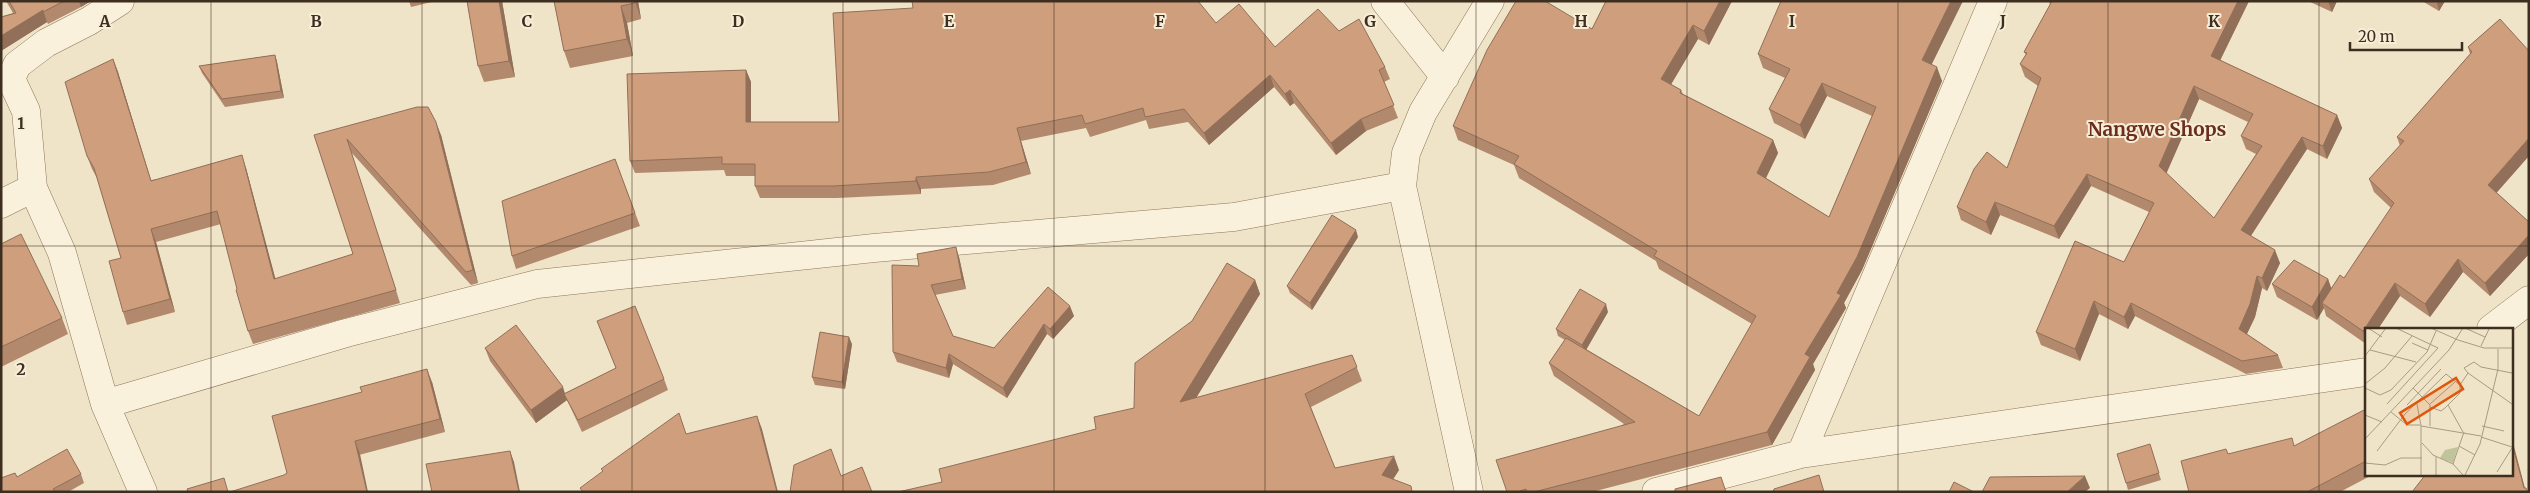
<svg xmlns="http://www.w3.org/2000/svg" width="2530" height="493" font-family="Merriweather,serif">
<rect width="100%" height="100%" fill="#f0e4c8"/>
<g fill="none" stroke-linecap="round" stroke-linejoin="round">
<defs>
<path id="minor" d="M 1385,1 L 1445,77
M 33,188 L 26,111 L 11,79 L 17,65 L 46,43 L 89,21 L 120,1
M 1,204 L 33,188 L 62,253 L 105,404 L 143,492
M 2491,329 L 2529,300
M 105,404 L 346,333 L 537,284 L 874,248 L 1234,217 L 1402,186
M 1801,454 L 1993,1
M 1469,492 L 1402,186 L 1406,153 L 1423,112 L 1490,1
M 1656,492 L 1801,454 L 2366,372"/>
</defs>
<!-- minor casing -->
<use href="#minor" stroke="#8d765c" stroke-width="29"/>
<!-- minor -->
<use href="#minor" stroke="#faf1dc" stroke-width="28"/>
</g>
<!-- wall -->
<path fill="#b2896c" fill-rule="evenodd" d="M 6,1 L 91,1 L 81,7 L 48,24 L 47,22 L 1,51 L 1,17 L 13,13 Z
M 409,1 L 436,1 L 411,7 Z
M 467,1 L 502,1 L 515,77 L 484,82 L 478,66 Z
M 554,1 L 638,1 L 641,19 L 627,23 L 633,56 L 570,68 L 564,51 Z
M 1606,1 L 1732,1 L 1709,45 L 1698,39 L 1671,84 L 1681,90 L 1683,94 L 1773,140 L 1778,153 L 1766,178 L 1829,217 L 1872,116 L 1827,96 L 1805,139 L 1774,123 L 1769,109 L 1785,78 L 1763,68 L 1758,54 L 1931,64 L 1942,81 L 1862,270 L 1844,303 L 1846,308 L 1813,364 L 1815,370 L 1772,445 L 1592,492 L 1507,492 L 1624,424 L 1554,376 L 1549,363 L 1565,340 L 1558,336 L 1556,329 L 1608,312 L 1586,349 L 1699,416 L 1752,324 L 1659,269 L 1656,261 L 1519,178 L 1514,165 L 1458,140 L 1453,126 L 1592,29 Z
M 2049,1 L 2249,1 L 2220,60 L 2337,115 L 2342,128 L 2327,159 L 2307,149 L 2251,236 L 2280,263 L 2267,291 L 2262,288 L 2255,317 L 2247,334 L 2278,355 L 2283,368 L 2246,374 L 2135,316 L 2128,329 L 2099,314 L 2080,361 L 2041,345 L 2036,332 L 2124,262 L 2149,212 L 2091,186 L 2059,239 L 2000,215 L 1991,235 L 1961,220 L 1957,207 L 2007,168 L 2038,86 L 2025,77 L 2020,64 L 2026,55 L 2024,52 L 2050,5 ZM 2199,99 L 2248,122 L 2241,136 L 2246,149 L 2256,154 L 2214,218 L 2166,173 Z
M 2308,1 L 2337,1 L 2332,12 Z
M 2422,1 L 2445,1 L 2439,11 Z
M 2500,19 L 2497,193 L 2529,222 L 2529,254 L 2490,296 L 2463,272 L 2430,317 L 2400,296 L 2378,329 L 2366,329 L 2366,344 L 2326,316 L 2324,308 L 2317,320 L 2277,297 L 2272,284 L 2328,279 L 2331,288 L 2344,278 L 2391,208 L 2374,192 L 2369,179 L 2400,146 L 2397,137 L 2470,54 L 2468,47 Z
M 1216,23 L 1275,47 L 1339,31 L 1385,67 L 1390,79 L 1384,82 L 1398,118 L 1366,131 L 1336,155 L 1294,103 L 1290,106 L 1274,87 L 1209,145 L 1188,122 L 1149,129 L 1146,120 L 1090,137 L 1086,128 L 1021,141 L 1031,174 L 993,185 L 921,189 L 921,194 L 837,198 L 760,198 L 755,186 L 755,176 L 726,176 L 724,170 L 635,173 L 630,161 L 746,70 L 751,82 L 751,122 L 839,122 Z
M 275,55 L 277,62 L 284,98 L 225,107 L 202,73 L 199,66 Z
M 113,59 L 118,72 L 151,180 L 246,168 L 275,279 L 353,254 L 314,135 L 441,135 L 478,283 L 471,285 L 351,152 L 400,303 L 253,344 L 248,331 L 221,224 L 156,242 L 175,312 L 127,325 L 123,312 L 121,258 L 97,178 L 92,169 L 87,156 Z
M 615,159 L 640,226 L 516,269 L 512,256 Z
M 1358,237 L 1312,310 L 1290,293 L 1287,286 Z
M 1,244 L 62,318 L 68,334 L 1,367 Z
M 959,257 L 966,289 L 935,295 L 953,336 L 994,348 L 1048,287 L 1074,316 L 1053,339 L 1047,334 L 1007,398 L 953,364 L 949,378 L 897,362 L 893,352 L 919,266 Z
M 1255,280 L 1260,294 L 1196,398 L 1352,355 L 1362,381 L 1311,407 L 1335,468 L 1399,470 L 1393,479 L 942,482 L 1096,429 L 1134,408 Z
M 597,321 L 664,379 L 668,390 L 582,432 L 567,400 L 536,423 L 490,361 L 485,348 L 565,393 L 616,368 Z
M 852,344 L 845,389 L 815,385 L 812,377 Z
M 432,382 L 445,432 L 284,475 L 287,473 Z
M 2366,409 L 2366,474 L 2374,474 L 2340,492 L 2189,492 L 2228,454 L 2295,446 Z
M 2152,451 L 2161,480 L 2128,490 L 2126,483 Z
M 81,474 L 84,483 L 68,492 L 1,492 L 17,477 Z"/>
<!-- shaded-wall -->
<path fill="#916f58" d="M 79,1 L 91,1 L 81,7 Z
M 499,1 L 502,1 L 515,77 L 509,61 Z
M 635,1 L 638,1 L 641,19 Z
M 1720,1 L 1732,1 L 1709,45 L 1704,31 Z
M 1951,1 L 1963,1 L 1927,74 L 1922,60 Z
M 2238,1 L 2249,1 L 2216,69 L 2211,56 Z
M 2328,1 L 2337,1 L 2332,12 Z
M 2438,1 L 2445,1 L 2439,11 L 2437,3 Z
M 621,6 L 627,23 L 633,56 L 627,39 Z
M 43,10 L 47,22 L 1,51 L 1,36 Z
M 1693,25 L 1698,39 L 1666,93 L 1661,79 Z
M 275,55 L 277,62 L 284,98 L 281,91 Z
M 113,59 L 118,72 L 155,194 L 151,181 Z
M 1937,67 L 1942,81 L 1862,270 L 1844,303 L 1846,308 L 1813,364 L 1815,370 L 1772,445 L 1767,432 L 1805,354 L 1837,293 Z
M 746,70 L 751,82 L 751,135 L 746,122 Z
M 1270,75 L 1274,87 L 1209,145 L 1204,133 Z
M 1822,83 L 1827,96 L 1805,139 L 1800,125 Z
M 2194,86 L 2199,99 L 2164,179 L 2159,166 Z
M 1290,90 L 1294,103 L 1290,106 L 1285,94 Z
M 2337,115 L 2342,128 L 2327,159 L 2323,146 Z
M 1361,119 L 1366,131 L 1336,155 L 1331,143 Z
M 436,122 L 441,135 L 478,283 L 473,270 Z
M 1017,128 L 1021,141 L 1031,174 L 1026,162 Z
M 2302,137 L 2307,149 L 2246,243 L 2241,230 Z
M 2529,138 L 2529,156 L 2492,198 L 2488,185 Z
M 347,139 L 351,152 L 400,303 L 396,290 Z
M 1773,140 L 1778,153 L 1762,186 L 1757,173 Z
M 242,155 L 246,168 L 279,292 L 274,279 Z
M 2087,174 L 2091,186 L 2059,239 L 2054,226 Z
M 916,177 L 921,189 L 921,194 L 916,181 Z
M 1995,202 L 2000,215 L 1991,235 L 1986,222 Z
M 151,229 L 156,242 L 175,312 L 170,299 Z
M 1356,230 L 1358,237 L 1312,310 L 1310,303 Z
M 2529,235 L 2529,254 L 2490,296 L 2485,283 Z
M 956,247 L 959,257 L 966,289 L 962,279 Z
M 2275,250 L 2280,263 L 2267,291 L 2262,278 Z
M 2458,259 L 2463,272 L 2430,317 L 2425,304 Z
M 2257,276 L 2262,288 L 2255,317 L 2243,342 L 2239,329 Z
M 2328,279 L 2333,293 L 2322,303 L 2324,308 L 2317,320 L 2312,307 Z
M 1255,280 L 1260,294 L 1185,416 L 1180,402 Z
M 2395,283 L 2400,296 L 2378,329 L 2366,329 L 2366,341 L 2363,331 Z
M 2094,301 L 2099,314 L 2080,361 L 2075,349 Z
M 2131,303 L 2135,316 L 2128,329 L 2124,317 Z
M 1606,304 L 1608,312 L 1585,352 L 1582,345 Z
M 1070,306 L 1074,316 L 1053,339 L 1050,329 Z
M 1044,324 L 1047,334 L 1007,398 L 1003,388 Z
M 849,337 L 852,344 L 845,389 L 842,382 Z
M 949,354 L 953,364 L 949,378 L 946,368 Z
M 427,369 L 432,382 L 445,432 L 440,419 Z
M 563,387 L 567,400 L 536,423 L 531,410 Z
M 757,416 L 762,429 L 778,492 L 777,492 Z
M 2511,435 L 2526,492 L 2525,492 L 2511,440 Z
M 355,441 L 360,454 L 368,492 L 367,492 Z
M 510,451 L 514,462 L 520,492 L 519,492 Z
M 1394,456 L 1399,470 L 1387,489 L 1382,475 Z
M 2085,476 L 2090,488 L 2085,492 L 2067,492 Z"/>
<!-- building -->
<path fill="#cf9f7d" stroke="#916f58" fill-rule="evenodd" d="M 9,1 L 64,1 L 43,12 L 43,10 L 1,36 L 1,17 L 16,13 Z
M 467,1 L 499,1 L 509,61 L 478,66 Z
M 554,1 L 635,1 L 635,3 L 621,6 L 627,39 L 564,51 Z
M 912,1 L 1198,1 L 1216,23 L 1239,4 L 1275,47 L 1318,9 L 1339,31 L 1359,19 L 1385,67 L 1379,70 L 1394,105 L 1361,119 L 1331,143 L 1290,90 L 1285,94 L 1270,75 L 1204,133 L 1184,109 L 1145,117 L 1143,108 L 1085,124 L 1082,115 L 1017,128 L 1026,162 L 989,172 L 916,177 L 916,181 L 833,186 L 755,186 L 755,164 L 722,164 L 722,157 L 630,161 L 627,74 L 746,70 L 746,122 L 839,122 L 833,13 L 913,8 Z
M 1516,1 L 1545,1 L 1592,29 L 1606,1 L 1720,1 L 1704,31 L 1693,25 L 1661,79 L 1681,90 L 1680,93 L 1773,140 L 1757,173 L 1829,217 L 1876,107 L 1822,83 L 1800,125 L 1769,109 L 1790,69 L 1758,54 L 1781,1 L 1951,1 L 1922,60 L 1937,67 L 1857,257 L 1837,293 L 1841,295 L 1805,354 L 1810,357 L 1767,432 L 1534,492 L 1527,492 L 1526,489 L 1517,492 L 1507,492 L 1496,460 L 1635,422 L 1549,363 L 1566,338 L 1699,416 L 1756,316 L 1654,256 L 1657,251 L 1514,164 L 1519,156 L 1453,126 L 1487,50 Z
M 2052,1 L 2238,1 L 2211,56 L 2337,115 L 2323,146 L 2302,137 L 2241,230 L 2275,250 L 2262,278 L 2257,276 L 2250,304 L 2239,329 L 2278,355 L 2242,361 L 2131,303 L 2124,317 L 2094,301 L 2075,349 L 2036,332 L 2075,241 L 2124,262 L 2154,203 L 2087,174 L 2054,226 L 1995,202 L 1986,222 L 1957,207 L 1974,169 L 1987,152 L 2007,168 L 2041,78 L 2020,64 L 2027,53 L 2024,52 ZM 2194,86 L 2253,114 L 2241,136 L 2262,146 L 2214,218 L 2159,166 Z
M 2500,19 L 2529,51 L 2529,138 L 2488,185 L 2529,222 L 2529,235 L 2485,283 L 2458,259 L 2425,304 L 2395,283 L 2363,331 L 2322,303 L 2340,275 L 2344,278 L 2394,203 L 2369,179 L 2404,141 L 2397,137 L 2472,52 L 2468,47 Z
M 275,55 L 281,91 L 222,99 L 199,66 Z
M 113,59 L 151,181 L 242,155 L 274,279 L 353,254 L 314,135 L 417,107 L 428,107 L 436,122 L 473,270 L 466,272 L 347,139 L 396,290 L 248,331 L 236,290 L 237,289 L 217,211 L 151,229 L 170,299 L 123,312 L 109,261 L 121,258 L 94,168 L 87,156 L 65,82 Z
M 615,159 L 635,213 L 512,256 L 502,201 Z
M 1332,215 L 1356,230 L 1310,303 L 1287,286 Z
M 21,234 L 62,318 L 1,347 L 1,244 Z
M 956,247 L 962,279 L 931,285 L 953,336 L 994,348 L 1048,287 L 1070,306 L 1050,329 L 1044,324 L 1003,388 L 949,354 L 946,368 L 893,352 L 892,265 L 919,266 L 917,254 Z
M 2294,260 L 2328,279 L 2312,307 L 2272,284 Z
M 1227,263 L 1255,280 L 1180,402 L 1352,355 L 1357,367 L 1305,394 L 1335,468 L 1394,456 L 1382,475 L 1411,486 L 1412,492 L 898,492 L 942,482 L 939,469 L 1096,429 L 1094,417 L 1134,408 L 1135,363 L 1192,321 Z
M 1580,289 L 1606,304 L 1582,345 L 1556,329 Z
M 635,306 L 664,379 L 578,420 L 564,394 L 616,368 L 597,321 Z
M 516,325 L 563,387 L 531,410 L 485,348 Z
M 820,332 L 849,337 L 842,382 L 812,377 Z
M 427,369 L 440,419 L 355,441 L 367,492 L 230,492 L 284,475 L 287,473 L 272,416 L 362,392 L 360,387 Z
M 2366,409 L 2366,461 L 2307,492 L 2189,492 L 2181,461 L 2226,449 L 2228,454 L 2292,438 L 2294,446 Z
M 679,413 L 686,434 L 757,416 L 777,492 L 583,492 L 580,488 L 603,471 L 601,469 Z
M 2511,440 L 2524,488 L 2526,488 L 2527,492 L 2412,492 L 2426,474 L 2511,474 Z
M 2150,444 L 2159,473 L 2126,483 L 2117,454 Z
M 67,449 L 81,474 L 53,489 L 55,492 L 1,492 L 1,478 L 15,473 L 17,477 Z
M 831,449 L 841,476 L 862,467 L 872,492 L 790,492 L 794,465 Z
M 510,451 L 519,492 L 432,492 L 426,464 Z
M 1819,475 L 1824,492 L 1773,492 L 1774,489 Z
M 2085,476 L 2067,492 L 1982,492 L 1990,477 Z
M 1721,477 L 1726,492 L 1675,492 L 1675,489 Z
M 224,478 L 228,492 L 188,492 L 187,489 Z
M 1954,482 L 1974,492 L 1949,492 Z"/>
<!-- grid -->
<path fill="none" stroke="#3d2e20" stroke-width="1" stroke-opacity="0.55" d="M 211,1 L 211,492M 422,1 L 422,492M 632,1 L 632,492M 843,1 L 843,492M 1054,1 L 1054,492M 1265,1 L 1265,492M 1476,1 L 1476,492M 1687,1 L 1687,492M 1898,1 L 1898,492M 2108,1 L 2108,492M 2319,1 L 2319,492M 1,246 L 2529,246"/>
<g text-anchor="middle" stroke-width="4" stroke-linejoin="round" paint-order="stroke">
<!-- quarter labels -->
<g font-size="19" font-weight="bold" fill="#6b2e1e" stroke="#f7eed8">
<text x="2157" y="136">Nangwe Shops</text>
</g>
</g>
<!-- overview -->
<g transform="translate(2365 328)">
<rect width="148" height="148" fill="#f0e4c8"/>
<path d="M 93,119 L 88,135 L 75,130 L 80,122 Z" fill="#bfc49a"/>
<path fill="none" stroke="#a89b85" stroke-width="1" d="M 3,0 L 17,9M 66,0 L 93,12M 100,0 L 120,9M 93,12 L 119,20 L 147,20M 47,15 L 63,22M 116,18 L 124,1M 5,22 L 51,34M 0,28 L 21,0M 103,45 L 99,40 L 109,34 L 116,39 L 147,45M 0,56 L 20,40 L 47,8M 0,60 L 15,67 L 26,62 L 62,24 L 71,3M 48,60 L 65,77 L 65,98M 22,76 L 73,20 L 31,0M 52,76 L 56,98 L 56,147M 65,76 L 90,54M 42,77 L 76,41M 83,77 L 98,104M 65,79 L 76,83 L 80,80 L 95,65 L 95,58M 26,84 L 42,97 L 55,97M 0,87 L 17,94M 56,98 L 116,108M 117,98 L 139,103M 116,109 L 147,119M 0,111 L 84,22 L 98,0M 57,115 L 68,127 L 88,136M 94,118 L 110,127M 12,123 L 40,86 L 81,46 L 95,57 L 103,45 L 147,76M 71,129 L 71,147M 0,135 L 20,137 L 36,130 L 57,130M 132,144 L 147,120M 98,147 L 88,136 L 99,104M 100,147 L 115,116 L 133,41 L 133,21"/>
<path fill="#df570d" fill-opacity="0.15" stroke="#df570d" stroke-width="2.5" d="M 91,50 L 98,61 L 42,96 L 35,85 Z"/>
<rect width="148" height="148" fill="none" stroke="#3d2e20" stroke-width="2.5"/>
</g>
<g font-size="16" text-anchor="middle" font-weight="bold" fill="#3d2e20" stroke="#f7eed8" stroke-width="4" stroke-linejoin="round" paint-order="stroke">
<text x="105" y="27">A</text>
<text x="316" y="27">B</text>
<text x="527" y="27">C</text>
<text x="738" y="27">D</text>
<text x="949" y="27">E</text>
<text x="1160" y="27">F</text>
<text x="1370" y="27">G</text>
<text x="1581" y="27">H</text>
<text x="1792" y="27">I</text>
<text x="2003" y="27">J</text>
<text x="2214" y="27">K</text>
<text x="21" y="129">1</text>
<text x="21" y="375">2</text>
</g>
<!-- border -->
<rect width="2530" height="493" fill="none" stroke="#3d2e20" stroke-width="5"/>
<!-- scale -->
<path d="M2350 42v8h112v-8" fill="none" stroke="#3d2e20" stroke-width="2.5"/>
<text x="2358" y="42" font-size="15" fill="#3d2e20" stroke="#f7eed8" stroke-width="4" paint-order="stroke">20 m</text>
</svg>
